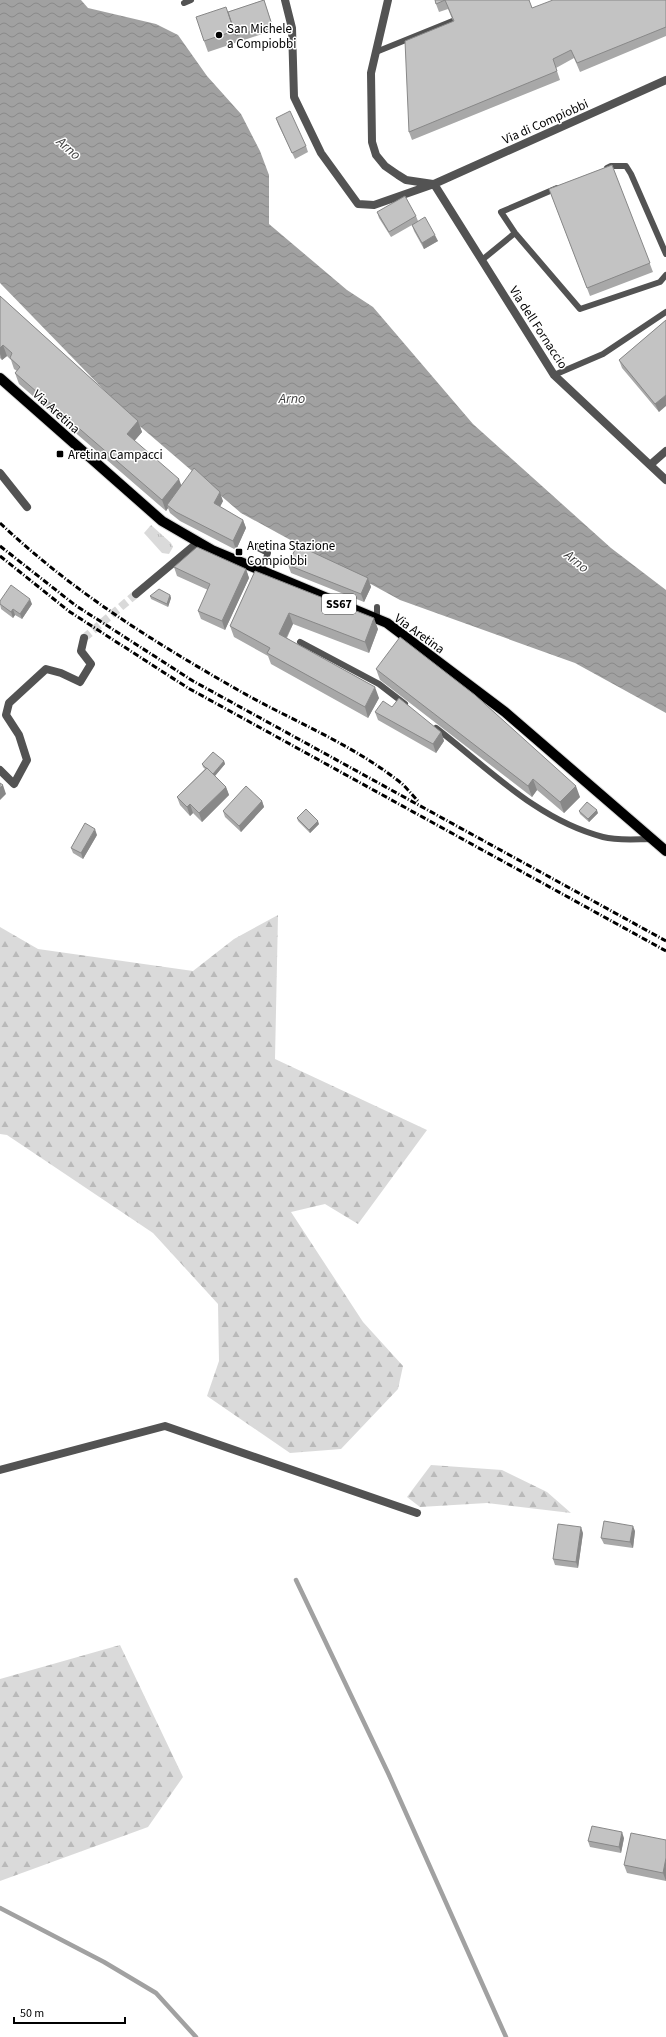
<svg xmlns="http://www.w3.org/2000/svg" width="666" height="2037" font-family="'Source Sans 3',sans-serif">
<defs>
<pattern id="grass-tufts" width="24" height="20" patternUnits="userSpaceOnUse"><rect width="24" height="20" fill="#dadada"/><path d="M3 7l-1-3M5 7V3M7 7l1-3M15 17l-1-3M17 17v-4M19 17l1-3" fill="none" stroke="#b9b9b9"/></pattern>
<pattern id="forest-firs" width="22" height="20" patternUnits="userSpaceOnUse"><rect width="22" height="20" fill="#dadada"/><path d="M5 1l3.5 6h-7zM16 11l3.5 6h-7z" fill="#b9b9b9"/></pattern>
<pattern id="water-waves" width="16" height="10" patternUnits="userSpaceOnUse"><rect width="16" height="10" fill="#a1a1a1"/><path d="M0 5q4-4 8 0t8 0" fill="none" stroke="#898989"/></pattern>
</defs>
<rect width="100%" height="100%" fill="#fff"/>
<!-- grass -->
<path fill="url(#grass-tufts)" d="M 151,525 L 171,543 L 173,547 L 169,554 L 162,553 L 144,533 Z"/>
<!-- forest -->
<path fill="url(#forest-firs)" d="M 278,915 L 275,1059 L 427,1130 L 358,1224 L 325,1204 L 291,1212 L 363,1322 L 403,1366 L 398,1389 L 341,1449 L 290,1453 L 207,1396 L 219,1361 L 218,1304 L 153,1233 L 7,1135 L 0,1134 L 0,927 L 38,949 L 193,971 L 234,939 Z
M 431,1465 L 502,1470 L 547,1492 L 571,1513 L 487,1503 L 420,1507 L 407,1497 Z
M 120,1645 L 183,1777 L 148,1827 L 0,1881 L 0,1679 Z"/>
<!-- water -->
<path fill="url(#water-waves)" d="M 0,0 L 81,0 L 88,8 L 156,24 L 178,35 L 207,76 L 241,114 L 260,151 L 269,175 L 269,224 L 347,290 L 373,307 L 473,424 L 611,548 L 666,590 L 666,713 L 575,663 L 400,600 L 241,513 L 135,422 L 0,283 Z"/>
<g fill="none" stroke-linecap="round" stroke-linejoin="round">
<!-- stream -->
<path stroke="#a1a1a1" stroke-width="4.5" d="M 296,1580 L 389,1775 L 506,2037
M 0,1908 L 104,1962 L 156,1993 L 196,2037"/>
<!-- street-tunnel -->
<path stroke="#d9d9d9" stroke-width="8" stroke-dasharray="8 4" stroke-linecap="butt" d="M 84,638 L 136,594"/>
<defs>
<path id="primary" d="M 0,378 L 162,521 L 212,550 L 387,623 L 505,712 L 666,851"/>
</defs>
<!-- primary casing -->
<use href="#primary" stroke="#dbdbdb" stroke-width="12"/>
<!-- lane -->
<path stroke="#535353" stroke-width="6" d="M 184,3 L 191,0
M 376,52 L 460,18
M 607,168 L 611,166 L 626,166 L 631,174 L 666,254
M 557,188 L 501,212 L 515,233 L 580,309 L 660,282 L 666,275
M 482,260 L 515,233
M 554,375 L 603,354 L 666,312
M 256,547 L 268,553 L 261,570
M 377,619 L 377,607
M 300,642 L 379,684 L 405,704
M 436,728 C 488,768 537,820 603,837 C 618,841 637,839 652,839"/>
<!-- street -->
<path stroke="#535353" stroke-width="8" d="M 285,0 L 292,28 L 294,97 L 321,153 L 358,204 L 374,205 L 434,184 L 666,80
M 388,0 L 371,73 L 372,142 L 376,155 L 385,166 L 398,175 L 406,180 L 433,184
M 434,184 L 554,375 L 666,480
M 650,465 L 666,451
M 0,473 L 27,507
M 136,594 L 197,543
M 0,770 L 14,784 L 27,760 L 19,735 L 6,715 L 9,703 L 46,669 L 61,673 L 80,682 L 91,664 L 81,651 L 84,638
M 0,1470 L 165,1426 L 417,1513"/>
<!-- primary -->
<use href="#primary" stroke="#000" stroke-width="10"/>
<!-- rail -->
<path stroke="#000" stroke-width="3" stroke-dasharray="6 2 1 2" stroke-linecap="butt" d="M 0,523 C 72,591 152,641 238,690 C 292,721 351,743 401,783 C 407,788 413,796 419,802
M 0,546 L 75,605 L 193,681 L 666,941
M 0,556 L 70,612 L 188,688 L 666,951"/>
</g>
<!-- wall -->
<path fill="#a8a8a8" d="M 264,0 L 274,30 L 208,52 L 204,41 L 228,12 Z
M 435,0 L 529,0 L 532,8 L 666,0 L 666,36 L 580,72 L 574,58 L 556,68 L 560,80 L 412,140 L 409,132 L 453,21 L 448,9 L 439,12 L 436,4 Z
M 276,118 L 306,146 L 308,152 L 295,159 L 278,124 Z
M 612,165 L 653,272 L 590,296 L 549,189 Z
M 377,212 L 416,216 L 418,221 L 438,241 L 424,249 L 414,231 L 412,225 L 391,237 L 379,218 Z
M 0,296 L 138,421 L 142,432 L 134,441 L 181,485 L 223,501 L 220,507 L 243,520 L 246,528 L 236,550 L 180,521 L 170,513 L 168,508 L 166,511 L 19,384 L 15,373 L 17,371 L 14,369 L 11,360 L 7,356 L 2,360 L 0,358 Z
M 666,320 L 659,412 L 622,368 L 619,360 Z
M 288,565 L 368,578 L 371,587 L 364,602 L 291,573 Z
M 174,567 L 246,569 L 249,578 L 225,630 L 201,619 L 198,611 L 208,590 L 177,576 Z
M 255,571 L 378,629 L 369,653 L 293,624 L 287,638 L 379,698 L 368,718 L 271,664 L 268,656 L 234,637 L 230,626 Z
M 170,595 L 171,598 L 168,607 L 151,599 L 150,596 Z
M 0,604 L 32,604 L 22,619 L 15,615 L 13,618 L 1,609 Z
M 376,669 L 580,797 L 564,813 L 537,790 L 532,797 L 380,680 Z
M 392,707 L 441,732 L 444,741 L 436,753 L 378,720 L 375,712 Z
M 224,761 L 225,764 L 215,776 L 226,787 L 229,795 L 202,822 L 193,813 L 190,816 L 180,805 L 177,797 L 205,769 L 203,767 L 202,764 Z
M 262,801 L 264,807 L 241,832 L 225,817 L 223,811 Z
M 579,811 L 598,813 L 589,822 L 580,814 Z
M 297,818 L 319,824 L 310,833 L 298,821 Z
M 97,835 L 83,859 L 73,853 L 71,848 Z
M 635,1531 L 633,1548 L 604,1544 L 601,1538 Z
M 583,1533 L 578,1568 L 555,1565 L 553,1559 Z
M 624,1838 L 621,1853 L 590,1847 L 588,1841 Z
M 666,1840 L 666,1881 L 627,1873 L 624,1865 Z"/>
<!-- shaded-wall -->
<path fill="#888" d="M 435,235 L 438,241 L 424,249 L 422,243 Z
M 3,345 L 7,356 L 2,360 L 0,354 L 0,348 Z
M 666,395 L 666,406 L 659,412 L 655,404 Z
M 138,421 L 142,432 L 131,445 L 127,434 Z
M 179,479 L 183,490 L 167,505 L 168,508 L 166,511 L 162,500 Z
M 220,492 L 223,501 L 217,512 L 214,503 Z
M 243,520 L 246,528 L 236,550 L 233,541 Z
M 246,569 L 249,578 L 225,630 L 222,621 Z
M 368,578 L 371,587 L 364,602 L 361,594 Z
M 170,595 L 171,598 L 168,607 L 167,604 Z
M 30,599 L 32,604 L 22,619 L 20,614 Z
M 13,609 L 15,615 L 13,618 L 11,612 Z
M 289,613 L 293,624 L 283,644 L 279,634 Z
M 374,618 L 378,629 L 369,653 L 365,642 Z
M 375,687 L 379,698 L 368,718 L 365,707 Z
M 441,732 L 444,741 L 436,753 L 433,744 Z
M 224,761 L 225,764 L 214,777 L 213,774 Z
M 533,779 L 537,790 L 532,797 L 528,786 Z
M 3,785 L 6,794 L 0,800 L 0,788 Z
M 576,786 L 580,797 L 564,813 L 560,802 Z
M 226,787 L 229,795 L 202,822 L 199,813 Z
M 262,801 L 264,807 L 241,832 L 239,826 Z
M 190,804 L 193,813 L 190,816 L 187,807 Z
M 597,810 L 598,813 L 589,822 L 588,819 Z
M 318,821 L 319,824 L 310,833 L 309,830 Z
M 95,829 L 97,835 L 83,859 L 81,853 Z
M 633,1526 L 635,1531 L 633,1548 L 630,1542 Z
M 581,1527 L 583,1533 L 578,1568 L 576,1562 Z
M 622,1832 L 624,1838 L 621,1853 L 619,1847 Z
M 666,1858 L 666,1881 L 663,1873 Z"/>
<!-- building -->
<path fill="#c3c3c3" stroke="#888" d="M 264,0 L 272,25 L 236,36 L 228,12 Z
M 435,0 L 529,0 L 532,8 L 553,0 L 666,0 L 666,27 L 577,63 L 571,50 L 553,59 L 557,71 L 409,132 L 405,41 L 454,21 L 445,0 L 436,4 Z
M 226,7 L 234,31 L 204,41 L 196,17 Z
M 290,111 L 306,146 L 292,153 L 276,118 Z
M 612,165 L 650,263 L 587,288 L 549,189 Z
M 405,196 L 416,216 L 389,232 L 377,212 Z
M 425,217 L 435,235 L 422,243 L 412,225 Z
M 0,296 L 138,421 L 127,434 L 179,479 L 162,500 L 15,373 L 20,367 L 10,358 L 12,353 L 3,345 L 0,348 Z
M 666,320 L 666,395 L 655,404 L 619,360 Z
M 194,468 L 220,492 L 214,503 L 243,520 L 233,541 L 176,512 L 167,505 Z
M 297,545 L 368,578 L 361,594 L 288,565 Z
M 197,547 L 246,569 L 222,621 L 198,611 L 210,584 L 174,567 Z
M 255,571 L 374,618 L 365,642 L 289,613 L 279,634 L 375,687 L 365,707 L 267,653 L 270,648 L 230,626 Z
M 11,585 L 30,599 L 20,614 L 13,609 L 11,612 L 0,604 L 0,601 Z
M 159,589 L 170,595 L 167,604 L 150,596 Z
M 400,637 L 475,695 L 576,786 L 560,802 L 533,779 L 528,786 L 376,669 Z
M 399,698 L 441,732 L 433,744 L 375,712 L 383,701 L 392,707 Z
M 213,752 L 224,761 L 213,774 L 207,768 L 206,768 L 202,764 Z
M 207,768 L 226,787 L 199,813 L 190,804 L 187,807 L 177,797 Z
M 0,783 L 3,785 L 0,788 Z
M 246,786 L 262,801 L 239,826 L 223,811 Z
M 587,802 L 597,810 L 588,819 L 579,811 Z
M 306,809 L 318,821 L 309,830 L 297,818 Z
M 85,823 L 95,829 L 81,853 L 71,848 Z
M 604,1521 L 633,1526 L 630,1542 L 601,1538 Z
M 558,1524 L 581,1527 L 576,1562 L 553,1559 Z
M 592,1826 L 622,1832 L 619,1847 L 588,1841 Z
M 631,1833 L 666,1840 L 666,1858 L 663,1873 L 624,1865 Z"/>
<!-- markers -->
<g fill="#000" stroke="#fff" stroke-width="1.5">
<circle cx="219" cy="35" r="4"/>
<rect x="56" y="450" width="8" height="8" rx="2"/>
<rect x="235" y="548" width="8" height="8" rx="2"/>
</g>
<g text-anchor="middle" stroke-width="3" stroke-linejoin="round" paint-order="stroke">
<!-- shield labels -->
<rect fill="#fff" stroke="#4c4c4c" stroke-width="1" x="322" y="594" width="34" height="20" rx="3"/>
<g font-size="12" font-weight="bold" fill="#000">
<text x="339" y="608">SS67</text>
</g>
<!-- poi labels -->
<g font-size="13" fill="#000" stroke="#fff" text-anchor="start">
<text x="227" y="33">San Michele<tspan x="227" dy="15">a Compiobbi</tspan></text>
<text x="68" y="459">Aretina Campacci</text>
<text x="247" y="550">Aretina Stazione<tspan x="247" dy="15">Compiobbi</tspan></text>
</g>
<!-- street labels -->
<g font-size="13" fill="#000" stroke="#fff">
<text transform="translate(545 121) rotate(-24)" y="5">Via di Compiobbi</text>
<text transform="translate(539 327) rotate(57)" y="5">Via dell Fornaccio</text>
<text transform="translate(57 411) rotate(42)" y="5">Via Aretina</text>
<text transform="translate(420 633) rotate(36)" y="5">Via Aretina</text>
</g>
<!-- water labels -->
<g font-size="14" font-style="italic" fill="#424242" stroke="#fff">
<text transform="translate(69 148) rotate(41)" y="5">Arno</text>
<text x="292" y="403">Arno</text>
<text transform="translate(577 561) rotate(39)" y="5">Arno</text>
</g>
</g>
<!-- scale -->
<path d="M14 2017v6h111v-6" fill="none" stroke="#000000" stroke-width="2"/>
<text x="20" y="2017" font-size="12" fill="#000000" stroke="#ffffff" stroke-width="3" paint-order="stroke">50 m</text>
</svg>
